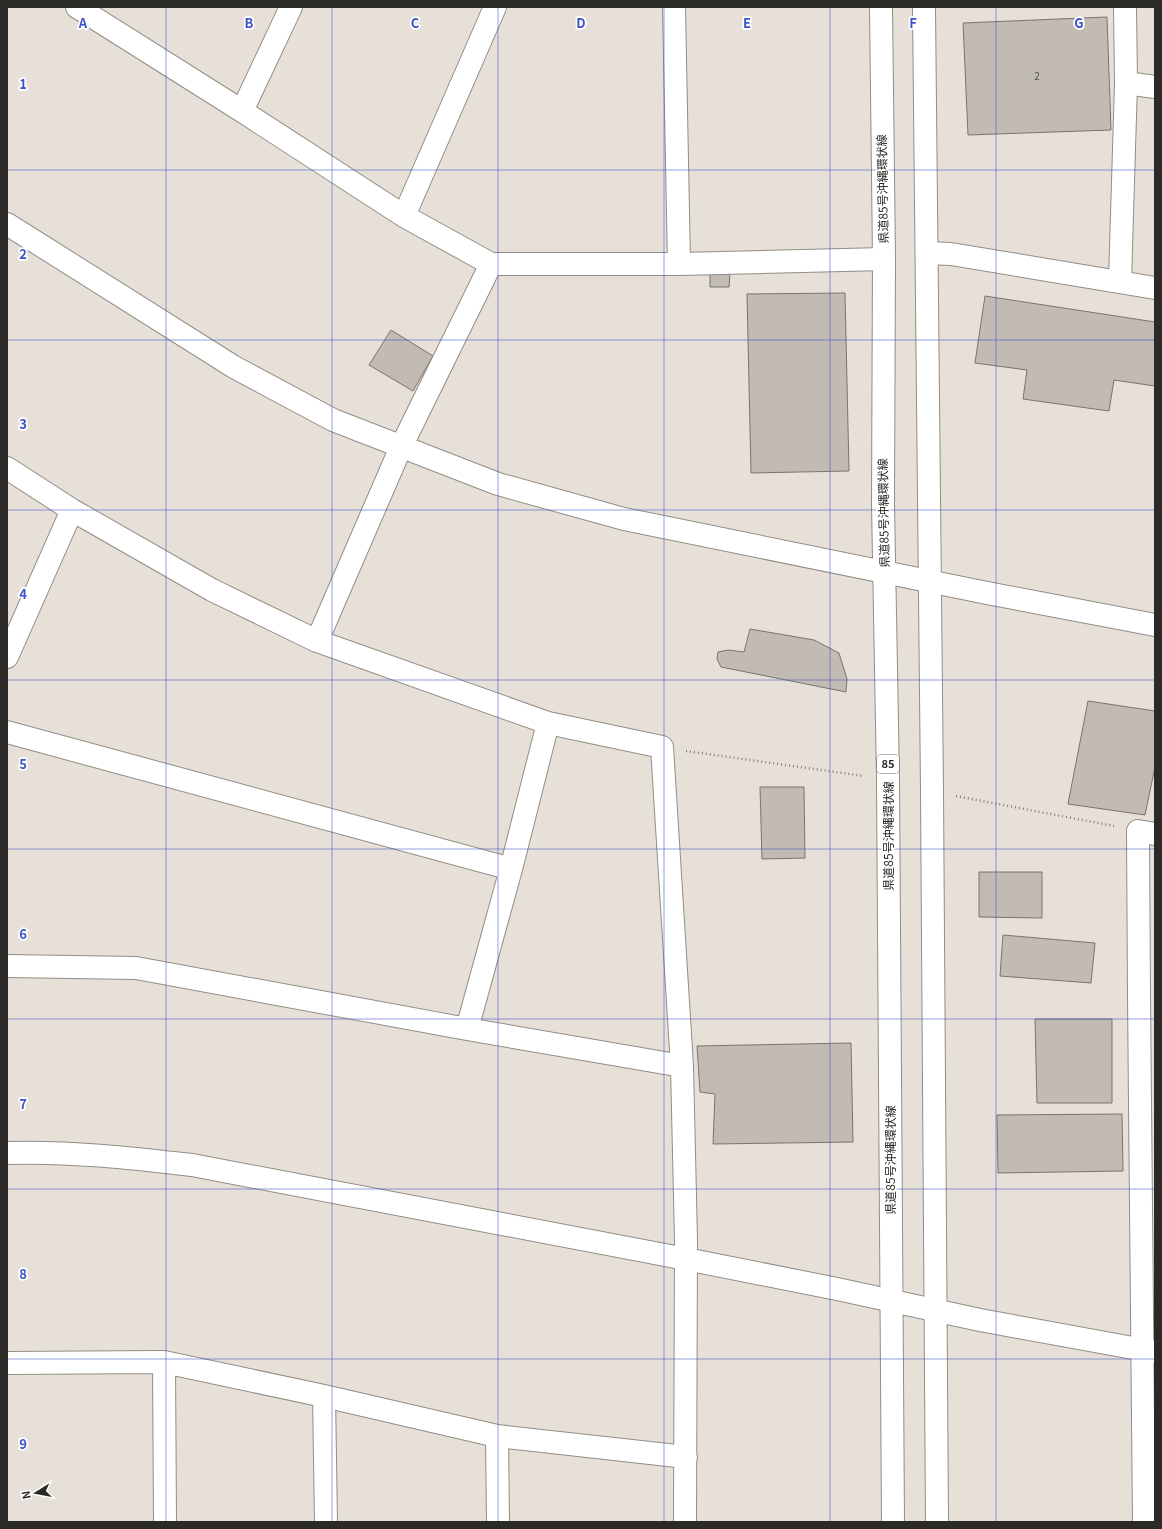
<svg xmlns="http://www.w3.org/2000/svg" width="1162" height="1529" font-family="Georgia,'Noto Sans JP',serif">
<rect width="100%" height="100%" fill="#e6e0d8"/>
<!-- building -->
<path fill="#c1bbb4" stroke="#79746d" d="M 1107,17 L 1111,130 L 968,135 L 963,23 Z
M 710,273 L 730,273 L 729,287 L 710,287 Z
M 845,293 L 849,471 L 751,473 L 747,294 Z
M 985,296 L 1155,322 L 1155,386 L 1114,380 L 1109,411 L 1023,399 L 1027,370 L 975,363 Z
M 391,330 L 433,356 L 413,391 L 369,365 Z
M 750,629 L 814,640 L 839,653 L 847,679 L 846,692 L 721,667 L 717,659 L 718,652 L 728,650 L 744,652 Z
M 1088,701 L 1155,711 L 1155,767 L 1145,815 L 1068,804 Z
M 760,787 L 804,787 L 805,858 L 762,859 Z
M 979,872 L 1042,872 L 1042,918 L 979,917 Z
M 1003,935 L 1095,943 L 1091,983 L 1000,976 Z
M 1035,1019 L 1112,1019 L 1112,1103 L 1037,1103 Z
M 851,1043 L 853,1142 L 713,1144 L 715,1094 L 700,1092 L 697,1046 Z
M 1122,1114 L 1123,1171 L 998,1173 L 997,1115 Z"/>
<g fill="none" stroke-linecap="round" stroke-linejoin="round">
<defs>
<path id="minor" d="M 77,7 L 242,111 L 404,216 L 491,264 L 679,264 L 884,259
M 674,7 L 679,264
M 1126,83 L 1155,87
M 242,111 L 291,7
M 404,216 L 495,7
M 927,253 L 951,254 L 1155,288
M 1120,281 L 1126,83 L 1125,7
M 7,468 L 72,510 L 212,590 L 317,641 L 548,723 L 662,747 L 682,1066 L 686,1241 L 685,1522
M 317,641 L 401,447 L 491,264
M 7,657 L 72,510
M 7,732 L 511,869
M 7,966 L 136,968 L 467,1029 L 682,1066
M 467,1029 L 511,869 L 548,723
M 164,1362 L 165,1522
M 7,1363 L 164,1362 L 324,1396 L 497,1436 L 686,1457
M 324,1396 L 326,1522
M 497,1436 L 498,1522
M 1144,1522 L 1139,996 L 1138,831 L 1155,834"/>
<path id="tertiary" d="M 7,224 L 234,367 L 333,420 L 498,484 L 624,519 L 987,593 L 1155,625
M 7,1153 C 69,1151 131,1158 192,1165 L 686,1259 L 837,1289 L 980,1320 L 1155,1352"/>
<path id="primary" d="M 881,7 L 884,259 L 883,504 L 888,779 L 893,1522
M 924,7 L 932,791 L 937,1522"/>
</defs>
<!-- minor casing -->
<use href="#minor" stroke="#928d86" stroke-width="24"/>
<!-- tertiary casing -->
<use href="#tertiary" stroke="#928d86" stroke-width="24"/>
<!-- primary casing -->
<use href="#primary" stroke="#928d86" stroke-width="24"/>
<!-- path -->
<path stroke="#817e78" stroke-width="2.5" stroke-dasharray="1 3" stroke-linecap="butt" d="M 686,751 L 864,776
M 956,796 L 1114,826"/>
<!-- minor -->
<use href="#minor" stroke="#fff" stroke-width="22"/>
<!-- tertiary -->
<use href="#tertiary" stroke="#fff" stroke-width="22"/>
<!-- primary -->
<use href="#primary" stroke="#fff" stroke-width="22"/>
</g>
<!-- grid -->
<path fill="none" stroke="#3c54c7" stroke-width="1" stroke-opacity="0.55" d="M 166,7 L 166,1522M 332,7 L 332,1522M 498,7 L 498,1522M 664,7 L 664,1522M 830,7 L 830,1522M 996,7 L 996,1522M 7,170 L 1155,170M 7,340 L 1155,340M 7,510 L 1155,510M 7,680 L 1155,680M 7,849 L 1155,849M 7,1019 L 1155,1019M 7,1189 L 1155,1189M 7,1359 L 1155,1359"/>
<g text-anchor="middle" stroke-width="3.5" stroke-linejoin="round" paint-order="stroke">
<!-- number labels -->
<g font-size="10" fill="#514e4a">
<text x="1037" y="80">2</text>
</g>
<!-- shield labels -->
<rect fill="#fff" stroke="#6b6a68" stroke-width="1" x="877" y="755" width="22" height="18" rx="3"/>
<g font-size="11" font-weight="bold" fill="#2c2a27">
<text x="888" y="768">85</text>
</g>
<!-- street labels -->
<g font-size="12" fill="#2c2a27" stroke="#fff">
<text transform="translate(883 189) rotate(-91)" y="4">県道85号沖縄環状線</text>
<text transform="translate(884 513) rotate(-91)" y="4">県道85号沖縄環状線</text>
<text transform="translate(889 836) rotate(-90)" y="4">県道85号沖縄環状線</text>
<text transform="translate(891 1160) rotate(-90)" y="4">県道85号沖縄環状線</text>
</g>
</g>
<g font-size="13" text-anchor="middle" font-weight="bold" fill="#3c54c7" stroke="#fff" stroke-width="3.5" stroke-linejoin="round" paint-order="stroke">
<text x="83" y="28">A</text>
<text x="249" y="28">B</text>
<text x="415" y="28">C</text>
<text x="581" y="28">D</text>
<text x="747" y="28">E</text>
<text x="913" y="28">F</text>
<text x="1079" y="28">G</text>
<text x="23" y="89">1</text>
<text x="23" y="259">2</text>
<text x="23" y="429">3</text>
<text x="23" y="599">4</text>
<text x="23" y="769">5</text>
<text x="23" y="939">6</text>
<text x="23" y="1109">7</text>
<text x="23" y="1279">8</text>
<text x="23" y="1449">9</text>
</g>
<!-- border -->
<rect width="1162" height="1529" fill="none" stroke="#2c2a27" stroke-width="16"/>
<!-- north arrow -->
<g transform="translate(36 1493) rotate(259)" stroke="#ffffff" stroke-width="3" paint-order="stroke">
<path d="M0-3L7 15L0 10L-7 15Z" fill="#2c2a27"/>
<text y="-6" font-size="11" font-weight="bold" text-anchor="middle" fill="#2c2a27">N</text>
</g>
</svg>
